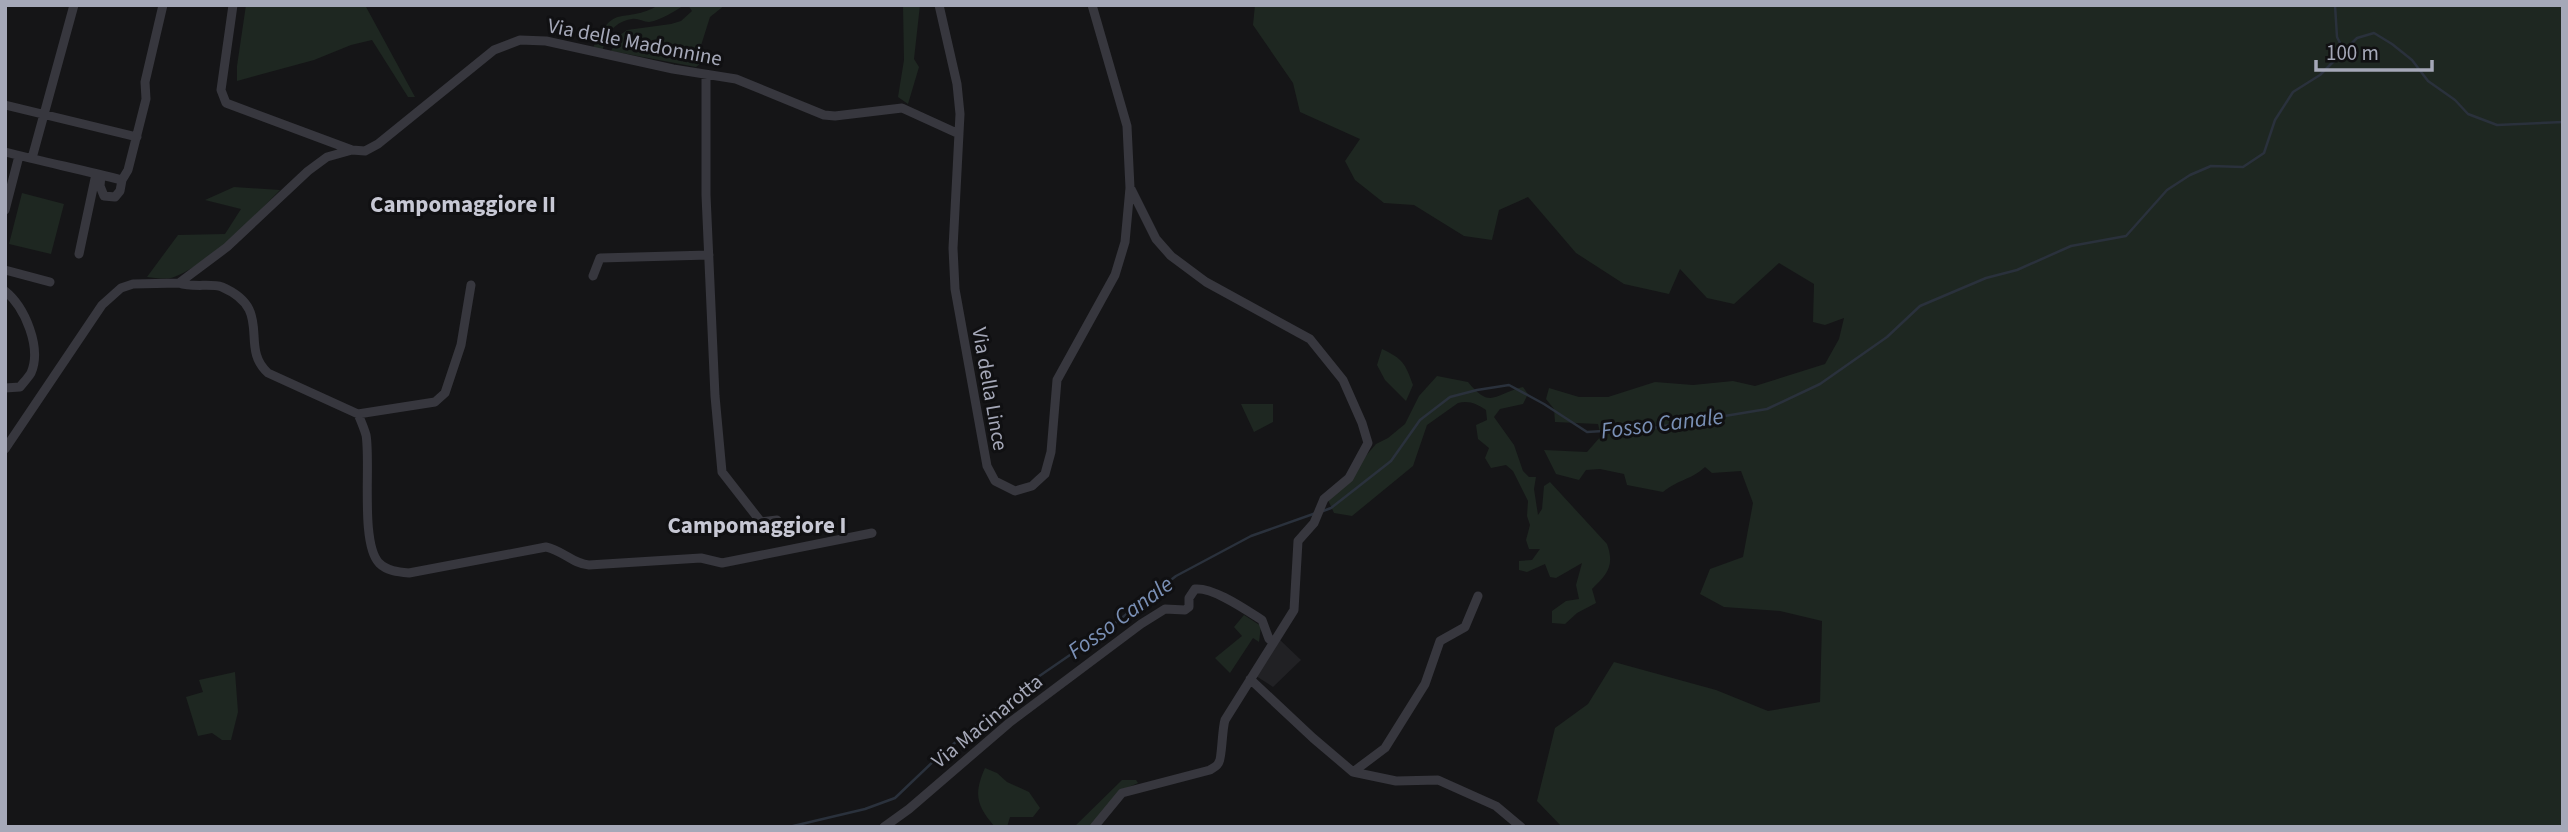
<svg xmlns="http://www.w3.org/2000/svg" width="2568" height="832" font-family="'Source Sans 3',sans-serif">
<rect width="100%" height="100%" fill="#151517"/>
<!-- built -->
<path fill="#212124" d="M 1279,639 L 1301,660 L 1273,687 L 1256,676 Z"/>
<!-- green -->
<path fill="#1e2721" d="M 246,5 L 365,5 L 415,97 L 408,97 L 372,40 L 351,45 L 314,60 L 237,81 L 237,66 Z
M 659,5 L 685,5 C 674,11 662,20 649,22 C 643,22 638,18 632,19 C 616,21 605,34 603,49 L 598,50 L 593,48 C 615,0 622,26 659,5 Z
M 688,5 L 725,5 L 710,17 L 698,55 L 700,64 L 696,67 L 611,51 L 620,35 L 627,30 L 671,24 L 681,21 L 692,11 Z
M 903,5 L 920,5 L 914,59 L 919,67 L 908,104 L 898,97 L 904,60 Z
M 1255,5 L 2563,5 L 2563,827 L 1562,827 L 1537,801 L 1555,728 L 1588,704 L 1614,662 L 1716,690 L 1768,711 L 1820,702 L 1822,621 L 1780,611 L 1724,607 L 1700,594 L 1710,569 L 1743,557 L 1753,503 L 1741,471 L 1712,473 L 1705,467 C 1691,480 1679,479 1663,492 L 1627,485 L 1624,474 L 1600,469 L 1586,470 L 1579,480 L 1556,474 L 1544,450 L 1587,452 L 1601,436 L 1598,424 L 1555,422 L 1554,409 L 1546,399 L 1549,388 L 1579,397 L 1608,397 L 1655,382 L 1693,385 L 1733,381 L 1755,386 L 1825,364 L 1839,339 L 1844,318 L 1825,325 L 1813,322 L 1814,284 L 1779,263 L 1734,304 L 1707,298 L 1680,269 L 1669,294 L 1624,284 L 1576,253 L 1528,197 L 1499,210 L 1492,240 L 1464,236 L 1414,205 L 1384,203 L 1355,180 L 1345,161 L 1360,139 L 1300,112 L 1293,83 L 1253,25 Z
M 234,187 L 280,190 C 252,219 212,262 174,277 C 167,280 155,278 147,277 L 178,235 L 225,234 L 241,209 L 205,200 Z
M 22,193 L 64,204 L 51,254 L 9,244 Z
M 1382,349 C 1403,359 1405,363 1413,385 L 1406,401 L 1385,380 L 1377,365 Z
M 1437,376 L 1468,382 C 1491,410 1494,394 1523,387 L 1528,394 L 1523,404 L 1500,409 L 1494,417 L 1514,445 L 1523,471 L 1529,477 L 1536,477 L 1534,489 L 1538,515 L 1542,509 L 1544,486 L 1550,482 L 1607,544 C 1615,566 1607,574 1592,589 L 1596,603 L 1577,613 L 1565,624 L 1552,623 L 1552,611 L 1566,601 L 1579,599 L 1576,585 L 1582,563 L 1556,578 L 1550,577 L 1545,564 L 1527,572 L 1519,570 L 1519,561 L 1532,560 L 1540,549 L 1529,549 L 1526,540 L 1530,525 L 1527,516 L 1528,501 L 1513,471 L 1506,465 L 1491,468 L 1485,458 L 1489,448 L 1478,439 L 1476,425 L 1487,420 L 1486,410 C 1477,404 1469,400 1458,403 L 1427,425 L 1413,466 L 1352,516 L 1334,513 L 1328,500 L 1376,444 L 1388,438 L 1405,424 L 1419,396 Z
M 1241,404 L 1273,404 L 1273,422 L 1254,432 Z
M 1244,615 L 1261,626 L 1259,642 L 1253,638 L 1230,673 L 1215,658 L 1242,636 L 1234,627 Z
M 235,672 L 238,712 L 231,740 L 222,740 L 212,733 L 198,736 L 186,697 L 203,692 L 199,680 Z
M 985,768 L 997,773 L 1007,782 L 1029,792 L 1040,808 L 1033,817 L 1010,817 L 1007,827 L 995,827 C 977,806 973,795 985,768 Z
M 1122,780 L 1136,780 L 1138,783 L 1124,789 L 1090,827 L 1074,827 Z"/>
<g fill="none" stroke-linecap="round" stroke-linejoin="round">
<!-- stream -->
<path stroke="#2a313c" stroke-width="2.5" d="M 2335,5 L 2337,37 L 2344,51
M 1323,511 L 1331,508 L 1391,461 L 1420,420 L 1450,397 L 1477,390 L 1509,385 L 1544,404 L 1587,432 L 1652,428 L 1767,409 L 1820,384 L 1887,337 L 1920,306 L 1986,278 L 2017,270 L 2071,246 L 2126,236 L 2167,190 L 2190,175 L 2211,166 L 2243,167 L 2264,153 L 2275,120 L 2293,92 L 2320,75 L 2357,38 L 2374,33 L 2392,44 L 2412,60 L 2428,81 L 2455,100 L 2468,114 L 2497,125 L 2563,122
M 789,827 L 865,809 L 895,798 L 940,755 L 1019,690 L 1102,633 L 1176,576 L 1251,536 L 1316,513"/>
<!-- minor -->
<path stroke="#37373e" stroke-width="9" d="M 233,5 L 221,90 L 226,103 L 352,150 L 365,151 L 378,144 L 494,50 L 520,40 L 546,41 L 673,69 L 736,79 L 824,115 L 835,116 L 902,108 L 959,134
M 939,5 L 957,84 L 960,114 L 953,248 L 955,289 L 987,466 L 995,481 L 1015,491 L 1032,486 L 1045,474 L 1051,452 L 1057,380 L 1115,275 L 1125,242 L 1130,188 L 1127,126 L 1092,5
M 706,75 L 706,195 L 715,396 L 722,472 L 761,522 L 777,520
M 5,105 L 137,137
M 5,152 C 44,162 83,170 122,180 L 120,191 L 115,197 L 104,196 L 100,186 L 101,175
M 32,158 L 74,5
M 122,180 L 128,170 L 146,99 L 145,82 L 163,5
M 5,210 L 19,156
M 79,254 L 96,174
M 5,270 L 50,282
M 593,276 L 600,258 L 709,255
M 179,283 C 193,288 211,283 222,287 C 275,310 238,346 268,373 L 358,414 L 435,402 L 445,393 L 461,345 L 471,285
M 5,291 C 25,307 42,348 31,373 C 28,378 23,383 20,387 L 5,388
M 358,414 C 361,421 364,428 366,435 C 371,462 360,543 379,563 C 387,571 398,572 409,573 L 546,547 C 562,550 573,564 589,565 L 701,558 L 722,563 L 872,533
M 5,449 L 102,305 L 121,288 L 133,284 L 179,283 L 227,247 L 308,171 L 327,157 L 352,150
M 1250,679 L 1313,738 L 1353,772 L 1396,781 L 1438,780 L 1496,806 L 1521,827
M 1353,772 L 1385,748 L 1425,684 L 1440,641 L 1465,627 L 1478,596
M 884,827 L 909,809 L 1009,723 L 1141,624 L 1165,609 L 1185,610 L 1189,607 L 1189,598 L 1195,589 C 1213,587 1246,610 1262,620 L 1269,639 L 1274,641
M 1094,827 L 1122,793 L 1210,770 C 1213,768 1218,766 1219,762 C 1222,758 1222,729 1225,720 L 1294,610 L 1298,541 L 1314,523 L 1324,499 L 1349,478 L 1368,443 L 1362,423 L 1343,380 L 1310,339 L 1206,282 L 1171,256 L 1156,239 L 1131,189"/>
</g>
<g text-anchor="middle" stroke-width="6" stroke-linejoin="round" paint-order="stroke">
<!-- street labels -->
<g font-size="21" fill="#a5a8b8" stroke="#101012">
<text transform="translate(635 42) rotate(11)" y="7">Via delle Madonnine</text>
<text transform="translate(990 389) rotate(80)" y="7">Via della Lince</text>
<text transform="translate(987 721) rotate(-39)" y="7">Via Macinarotta</text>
</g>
<!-- neighbourhood labels -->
<g font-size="23" font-weight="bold" fill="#c7c8d4" stroke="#101012">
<text x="463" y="212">Campomaggiore II</text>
<text x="757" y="533">Campomaggiore I</text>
</g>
<!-- water labels -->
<g font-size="23" font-style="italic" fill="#7a90b6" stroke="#101012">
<text transform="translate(1662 423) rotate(-7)" y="8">Fosso Canale</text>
<text transform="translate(1120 617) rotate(-36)" y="8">Fosso Canale</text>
</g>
</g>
<!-- border -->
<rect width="2568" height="832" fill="none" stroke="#a5a8b8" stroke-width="14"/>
<!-- scale -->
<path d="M2316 60v10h116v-10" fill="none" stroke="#a5a8b8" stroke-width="3.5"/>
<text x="2326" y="60" font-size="21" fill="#a5a8b8" stroke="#101012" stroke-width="5" paint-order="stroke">100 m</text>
</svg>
